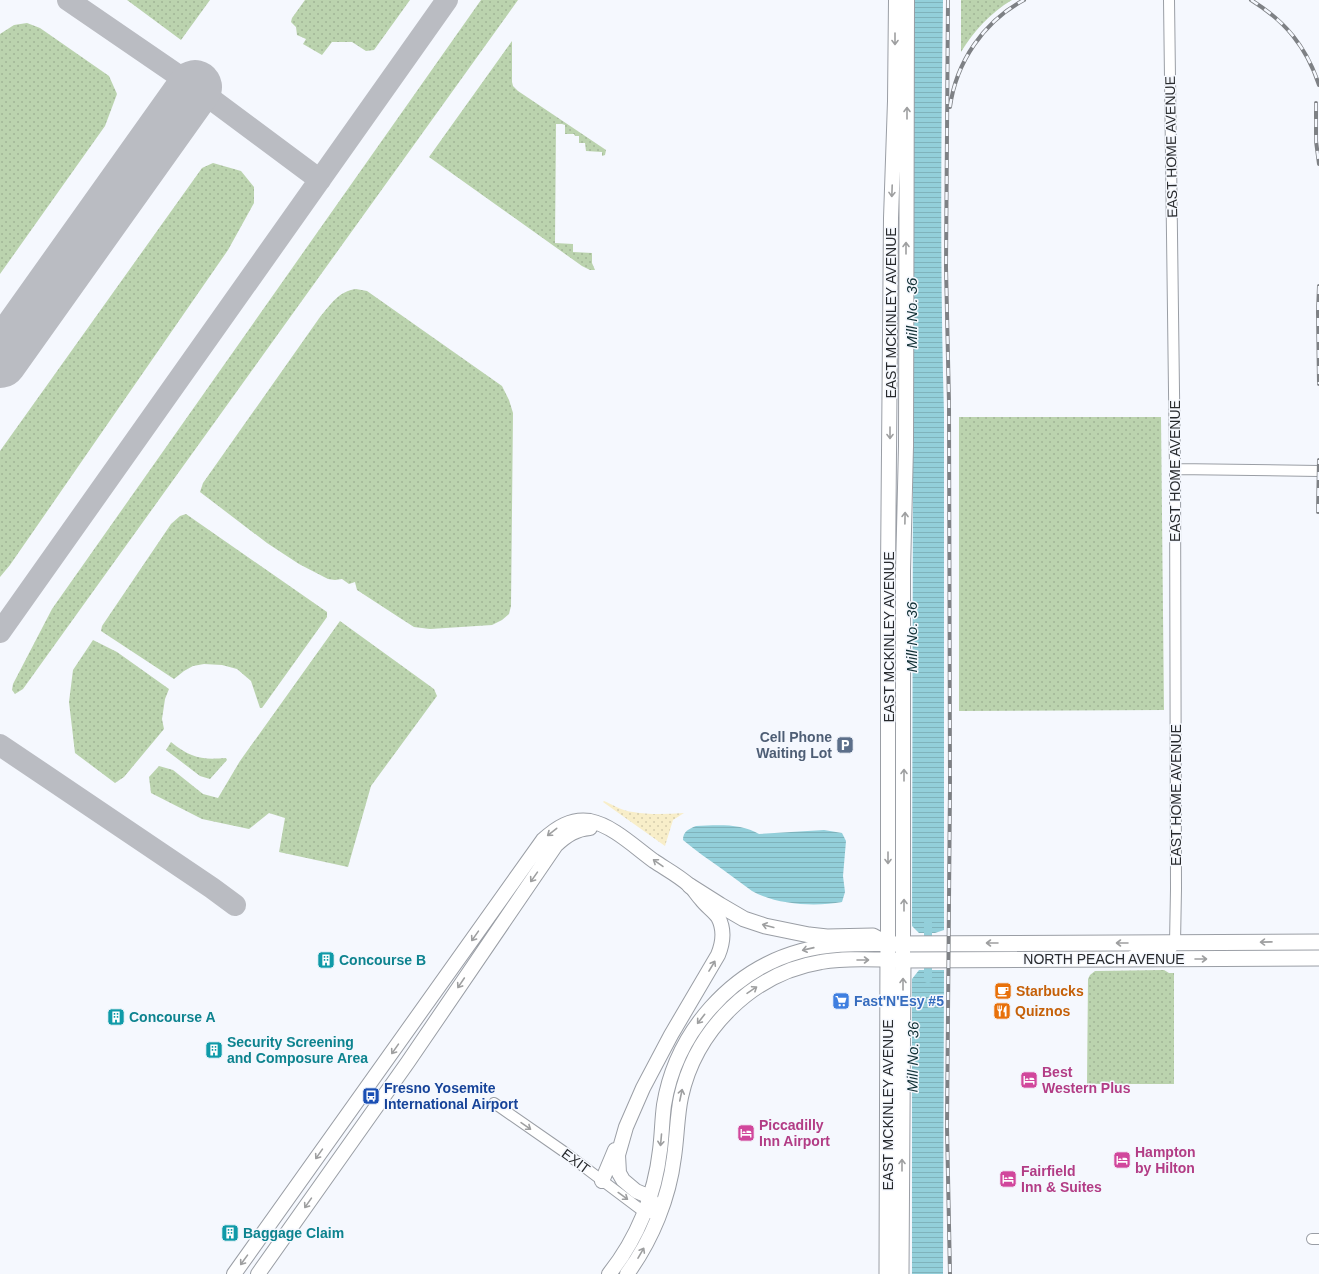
<svg xmlns="http://www.w3.org/2000/svg" width="1319" height="1274" font-family="Arial,sans-serif">
<defs>
<pattern id="grass-dots" width="8" height="8" patternUnits="userSpaceOnUse"><rect width="8" height="8" fill="#bbd3ae"/><path d="M2 2h.1M6 6h.1" fill="none" stroke="#a1b596" stroke-width="1.8" stroke-linecap="round"/></pattern>
<pattern id="sand-dots" width="8" height="8" patternUnits="userSpaceOnUse"><rect width="8" height="8" fill="#f8eec9"/><path d="M2 2h.1M6 6h.1" fill="none" stroke="#d5ccad" stroke-width="1.8" stroke-linecap="round"/></pattern>
<pattern id="water-rules" width="6" height="5" patternUnits="userSpaceOnUse"><rect width="6" height="5" fill="#93cfda"/><path d="M0 2.5h6" fill="none" stroke="#7fb2bb"/></pattern>
</defs>
<rect width="100%" height="100%" fill="#f5f8fe"/>
<!-- grass -->
<path fill="url(#grass-dots)" d="M 127,0 L 210,0 L 181,40 Z
M 305,0 L 410,0 L 374,50 L 366,51 L 352,42 L 332,42 L 322,55 L 303,44 L 306,39 L 297,35 L 296,27 L 291,22 L 292,18 Z
M 481,0 L 518,0 L 23,689 L 15,694 L 12,690 L 13,684 L 52,609 Z
M 961,0 L 1012,0 C 990,13 974,31 961,52 Z
M 27,23 L 40,28 L 109,76 L 117,94 L 105,126 L 0,274 L 0,34 L 14,25 Z
M 512,41 L 512,82 L 513,86 L 518,91 L 606,150 L 605,155 L 602,156 L 602,152 L 586,151 L 585,143 L 579,143 L 579,136 L 575,136 L 574,134 L 565,134 L 565,125 L 562,124 L 556,124 L 555,243 L 573,244 L 573,252 L 592,253 L 592,263 L 595,270 L 590,270 L 582,266 L 429,157 Z
M 213,163 L 241,171 L 254,187 L 254,203 L 228,250 L 10,565 L 0,577 L 0,451 L 202,168 Z
M 356,289 L 367,291 L 502,386 L 509,400 L 513,413 L 511,606 L 509,614 L 502,620 L 492,625 L 430,629 L 414,627 L 400,618 L 357,590 L 355,582 L 349,584 L 342,579 L 335,580 L 328,579 L 299,564 L 267,543 L 200,492 L 203,483 L 320,317 C 331,304 339,291 356,289 Z
M 959,417 L 1161,417 L 1164,710 L 959,711 Z
M 186,514 L 327,612 L 327,617 L 262,708 L 260,708 L 251,681 L 237,669 L 222,665 L 204,664 L 193,666 L 184,671 L 174,679 L 101,631 L 102,626 L 171,524 L 180,516 Z
M 340,621 L 434,689 L 437,696 L 371,786 L 348,867 L 279,852 L 285,818 L 269,813 L 249,829 L 202,819 L 151,793 L 149,777 L 159,766 L 173,770 L 203,794 L 218,798 L 240,761 Z
M 93,640 L 117,652 L 169,689 L 165,699 L 162,719 L 164,729 L 124,777 L 115,783 L 75,753 L 69,702 L 73,670 Z
M 171,742 C 191,758 201,760 226,758 L 227,760 L 210,779 L 200,776 L 166,750 Z
M 1164,970 L 1169,973 L 1174,973 L 1174,1084 L 1087,1084 L 1088,979 L 1090,975 L 1095,971 Z"/>
<!-- sand -->
<path fill="url(#sand-dots)" d="M 604,801 C 613,805 623,811 633,812 C 650,815 667,814 684,813 L 673,820 L 665,846 L 603,802 Z"/>
<!-- water -->
<path fill="url(#water-rules)" d="M 914,0 L 943,0 C 941,138 940,275 944,413 L 944,930 L 935,933 L 919,933 L 912,926 Z
M 696,826 C 716,825 742,823 759,834 L 824,830 L 842,833 L 846,841 L 843,876 L 845,892 L 842,902 C 816,907 776,905 752,891 C 742,884 732,876 722,869 C 709,860 695,850 683,840 C 683,831 689,829 696,826 Z
M 919,970 L 944,970 L 943,1274 L 912,1274 L 912,979 Z"/>
<g fill="none" stroke-linecap="round" stroke-linejoin="round">
<!-- canal -->
<path stroke="#93cfda" stroke-width="8" d="M 928,923 L 928,979"/>
<!-- taxiway -->
<path stroke="#babcc2" stroke-width="22" d="M 68,0 L 195,87 L 320,180
M 0,632 L 447,0
M 0,745 L 212,888 L 235,905"/>
<!-- runway -->
<path stroke="#babcc2" stroke-width="54" d="M 0,361 L 195,87"/>
<defs>
<path id="street" d="M 1175,469 L 1319,471
M 1130,957 C 1143,947 1155,953 1170,950 L 1172,948 L 1175,943 L 1176,889 L 1175,469 L 1169,0
M 494,1103 L 563,1151 L 644,1212 L 651,1213
M 1312,1239 L 1319,1239"/>
<path id="secondary" d="M 602,1181 L 615,1150
M 234,1274 L 543,840 C 556,828 571,818 590,821 C 612,825 636,848 654,861 C 666,869 679,876 689,885 C 694,889 697,895 701,899 C 706,906 713,910 718,917 C 725,930 723,943 718,955 L 671,1035 L 643,1088 L 626,1127 L 618,1155 L 619,1173 L 623,1180 L 636,1191 L 650,1197 L 654,1206
M 258,1274 L 408,1062 L 556,845 C 567,835 576,829 590,828
M 609,1274 C 637,1239 655,1195 660,1150 C 662,1135 662,1120 664,1105 C 676,1032 731,970 801,951 C 829,943 860,944 888,944 L 888,571 L 891,218 L 895,101 L 896,0
M 627,1274 C 652,1240 669,1198 674,1157 C 677,1137 677,1116 681,1097 C 696,1029 753,973 821,962 C 848,957 876,960 903,960 L 903,571 L 906,446 L 907,0"/>
<path id="primary" d="M 690,886 L 720,905 L 744,919 L 765,926 L 809,935 L 827,937 L 873,936 L 888,944 L 1319,942
M 887,1274 L 888,944
M 901,1274 L 903,960 L 1319,958"/>
</defs>
<!-- street casing -->
<use href="#street" stroke="#9a9ea5" stroke-width="12"/>
<!-- secondary casing -->
<use href="#secondary" stroke="#9a9ea5" stroke-width="16"/>
<!-- primary casing -->
<use href="#primary" stroke="#9a9ea5" stroke-width="17"/>
<!-- street -->
<use href="#street" stroke="#fff" stroke-width="10"/>
<!-- secondary -->
<use href="#secondary" stroke="#fff" stroke-width="14"/>
<!-- primary -->
<use href="#primary" stroke="#fff" stroke-width="15"/>
<defs>
<path id="rail" d="M 948,0 L 946,267 L 949,404 L 950,786 L 947,1127 L 950,1274
M 1251,0 C 1285,21 1306,46 1319,85
M 1316,103 L 1316,141 L 1319,164
M 950,107 C 956,62 984,21 1024,0
M 1319,286 L 1318,312 L 1319,384
M 1318,512 L 1319,460"/>
</defs>
<!-- rail casing -->
<use href="#rail" stroke="#7e8185" stroke-width="4"/>
<!-- rail -->
<use href="#rail" stroke="#f5f8fe" stroke-width="2.5" stroke-dasharray="8" stroke-linecap="butt"/>
</g>
<!-- one-way arrows -->
<defs><path id="oneway-shaft" d="M-6 0H5M1.5-3L5.5 0L1.5 3" fill="none" stroke-width="1.6" stroke-linecap="round" stroke-linejoin="round"/></defs>
<g stroke="#9e9fa0">
<use href="#oneway-shaft" transform="translate(895 39) rotate(90)"/>
<use href="#oneway-shaft" transform="translate(907 113) rotate(-90)"/>
<use href="#oneway-shaft" transform="translate(892 191) rotate(92)"/>
<use href="#oneway-shaft" transform="translate(906 248) rotate(-90)"/>
<use href="#oneway-shaft" transform="translate(890 433) rotate(90)"/>
<use href="#oneway-shaft" transform="translate(905 518) rotate(-89)"/>
<use href="#oneway-shaft" transform="translate(904 775) rotate(-90)"/>
<use href="#oneway-shaft" transform="translate(552 832) rotate(142)"/>
<use href="#oneway-shaft" transform="translate(888 858) rotate(90)"/>
<use href="#oneway-shaft" transform="translate(658 863) rotate(-145)"/>
<use href="#oneway-shaft" transform="translate(534 877) rotate(125)"/>
<use href="#oneway-shaft" transform="translate(904 905) rotate(-90)"/>
<use href="#oneway-shaft" transform="translate(768 926) rotate(-165)"/>
<use href="#oneway-shaft" transform="translate(475 936) rotate(125)"/>
<use href="#oneway-shaft" transform="translate(1266 942) rotate(179)"/>
<use href="#oneway-shaft" transform="translate(992 943) rotate(180)"/>
<use href="#oneway-shaft" transform="translate(1122 943) rotate(180)"/>
<use href="#oneway-shaft" transform="translate(808 949) rotate(167)"/>
<use href="#oneway-shaft" transform="translate(1201 959)"/>
<use href="#oneway-shaft" transform="translate(863 960)"/>
<use href="#oneway-shaft" transform="translate(712 966) rotate(-59)"/>
<use href="#oneway-shaft" transform="translate(461 983) rotate(124)"/>
<use href="#oneway-shaft" transform="translate(903 984) rotate(-90)"/>
<use href="#oneway-shaft" transform="translate(752 990) rotate(-34)"/>
<use href="#oneway-shaft" transform="translate(701 1019) rotate(128)"/>
<use href="#oneway-shaft" transform="translate(395 1049) rotate(125)"/>
<use href="#oneway-shaft" transform="translate(681 1095) rotate(-78)"/>
<use href="#oneway-shaft" transform="translate(526 1126) rotate(35)"/>
<use href="#oneway-shaft" transform="translate(661 1140) rotate(95)"/>
<use href="#oneway-shaft" transform="translate(319 1154) rotate(125)"/>
<use href="#oneway-shaft" transform="translate(902 1165) rotate(-90)"/>
<use href="#oneway-shaft" transform="translate(623 1196) rotate(36)"/>
<use href="#oneway-shaft" transform="translate(308 1203) rotate(125)"/>
<use href="#oneway-shaft" transform="translate(641 1253) rotate(-60)"/>
<use href="#oneway-shaft" transform="translate(244 1260) rotate(126)"/>
</g>
<!-- icons -->
<defs>
<symbol id="parking-square" viewBox="-11 -11 22 22"><rect x="-9" y="-9" width="18" height="18" rx="4" fill="#5c6f8a" stroke="#f5f8fe"/><path d="M-3.5-5.5H1a3.5 3.5 0 0 1 0 7H-1V5.5H-3.5ZM-1-3.4V-.6H.8a1.4 1.4 0 0 0 0-2.8Z" fill="#fff"/></symbol>
<symbol id="building-square" viewBox="-11 -11 22 22"><rect x="-9" y="-9" width="18" height="18" rx="4" fill="#0f9aa8" stroke="#f5f8fe"/><path d="M-4-6H4V6H1V3H-1V6H-4ZM-2.5-4.3h1.7v1.8h-1.7ZM.8-4.3h1.7v1.8H.8ZM-2.5-1h1.7V.8h-1.7ZM.8-1h1.7V.8H.8Z" fill="#fff"/></symbol>
<symbol id="cafe-square" viewBox="-11 -11 22 22"><rect x="-9" y="-9" width="18" height="18" rx="4" fill="#e8710a" stroke="#f5f8fe"/><path d="M-5.5-4.5H6V0H3Q3 3.5 0 3.5H-2.5Q-5.5 3.5-5.5 0ZM3-3.2v2h1.7v-2ZM-6 4.5H4V6H-6Z" fill="#fff"/></symbol>
<symbol id="supermarket-square" viewBox="-11 -11 22 22"><rect x="-9" y="-9" width="18" height="18" rx="4" fill="#3f7fe0" stroke="#f5f8fe"/><path d="M-6-5.5h2.5l.6 2H6L4.5 2H-2.5L-4.4-4H-6ZM-1.5 3.2a1.3 1.3 0 1 0 .1 0ZM3 3.2a1.3 1.3 0 1 0 .1 0Z" fill="#fff"/></symbol>
<symbol id="restaurant-square" viewBox="-11 -11 22 22"><rect x="-9" y="-9" width="18" height="18" rx="4" fill="#e8710a" stroke="#f5f8fe"/><path d="M-5-6h1v4h1v-4h1v4h1v-4h1v5L-1.5 .5V6h-2V.5L-5-1ZM5-6V6H3V1.5H1.5Q1.5-4 5-6Z" fill="#fff"/></symbol>
<symbol id="hotel-square" viewBox="-11 -11 22 22"><rect x="-9" y="-9" width="18" height="18" rx="4" fill="#d1479c" stroke="#f5f8fe"/><path d="M-6-4.5h1.5V1H6V5H4.5V3h-9V5H-6ZM-4 0a1.8 1.8 0 1 1 3.6 0ZM.5 0V-2.5h3Q6-2.5 6 0Z" fill="#fff"/></symbol>
<symbol id="bus-square" viewBox="-11 -11 22 22"><rect x="-9" y="-9" width="18" height="18" rx="4" fill="#1a4fb4" stroke="#f5f8fe"/><path d="M-5-6H5V4H4V6H2V4H-2V6H-4V4H-5ZM-3.5-4V0h7V-4ZM-3.5 1.2v1.5H-2V1.2ZM2 1.2v1.5H3.5V1.2Z" fill="#fff"/></symbol>
</defs>
<g fill-rule="evenodd">
<use href="#parking-square" x="835" y="735" width="20" height="20"/>
<use href="#building-square" x="316" y="950" width="20" height="20"/>
<use href="#cafe-square" x="993" y="981" width="20" height="20"/>
<use href="#supermarket-square" x="831" y="991" width="20" height="20"/>
<use href="#restaurant-square" x="992" y="1001" width="20" height="20"/>
<use href="#building-square" x="106" y="1007" width="20" height="20"/>
<use href="#building-square" x="204" y="1040" width="20" height="20"/>
<use href="#hotel-square" x="1019" y="1070" width="20" height="20"/>
<use href="#bus-square" x="361" y="1086" width="20" height="20"/>
<use href="#hotel-square" x="736" y="1123" width="20" height="20"/>
<use href="#hotel-square" x="1112" y="1150" width="20" height="20"/>
<use href="#hotel-square" x="998" y="1169" width="20" height="20"/>
<use href="#building-square" x="220" y="1223" width="20" height="20"/>
</g>
<g text-anchor="middle" stroke-width="3" stroke-linejoin="round" paint-order="stroke">
<!-- street labels -->
<g font-size="14" fill="#27292c" stroke="#f5f8fe">
<text transform="translate(1171 147) rotate(-91)" y="5">EAST HOME AVENUE</text>
<text transform="translate(891 313) rotate(-90)" y="5">EAST MCKINLEY AVENUE</text>
<text transform="translate(1175 471) rotate(-90)" y="5">EAST HOME AVENUE</text>
<text transform="translate(889 637) rotate(-90)" y="5">EAST MCKINLEY AVENUE</text>
<text transform="translate(1176 795) rotate(-90)" y="5">EAST HOME AVENUE</text>
<text x="1104" y="964">NORTH PEACH AVENUE</text>
<text transform="translate(888 1105) rotate(-90)" y="5">EAST MCKINLEY AVENUE</text>
<text transform="translate(576 1161) rotate(37)" y="5">EXIT</text>
</g>
<!-- service labels -->
<g font-size="14" font-weight="bold" fill="#4e5e75" stroke="#f5f8fe" text-anchor="end">
<text x="832" y="742">Cell Phone<tspan x="832" dy="16">Waiting Lot</tspan></text>
</g>
<!-- culture labels -->
<g font-size="14" font-weight="bold" fill="#0d838f" stroke="#f5f8fe" text-anchor="start">
<text x="339" y="965">Concourse B</text>
<text x="129" y="1022">Concourse A</text>
<text x="227" y="1047">Security Screening<tspan x="227" dy="16">and Composure Area</tspan></text>
<text x="243" y="1238">Baggage Claim</text>
</g>
<!-- food labels -->
<g font-size="14" font-weight="bold" fill="#c56008" stroke="#f5f8fe" text-anchor="start">
<text x="1016" y="996">Starbucks</text>
<text x="1015" y="1016">Quiznos</text>
</g>
<!-- shop labels -->
<g font-size="14" font-weight="bold" fill="#366cbe" stroke="#f5f8fe" text-anchor="start">
<text x="854" y="1006">Fast'N'Esy #5</text>
</g>
<!-- hotel labels -->
<g font-size="14" font-weight="bold" fill="#b23c85" stroke="#f5f8fe" text-anchor="start">
<text x="1042" y="1077">Best<tspan x="1042" dy="16">Western Plus</tspan></text>
<text x="759" y="1130">Piccadilly<tspan x="759" dy="16">Inn Airport</tspan></text>
<text x="1135" y="1157">Hampton<tspan x="1135" dy="16">by Hilton</tspan></text>
<text x="1021" y="1176">Fairfield<tspan x="1021" dy="16">Inn &amp; Suites</tspan></text>
</g>
<!-- transit labels -->
<g font-size="14" font-weight="bold" fill="#164399" stroke="#f5f8fe" text-anchor="start">
<text x="384" y="1093">Fresno Yosemite<tspan x="384" dy="16">International Airport</tspan></text>
</g>
<!-- water labels -->
<g font-size="15" font-style="italic" fill="#102f34" stroke="#f5f8fe">
<text transform="translate(912 313) rotate(-90)" y="5">Mill No. 36</text>
<text transform="translate(912 637) rotate(-90)" y="5">Mill No. 36</text>
<text transform="translate(913 1057) rotate(-89)" y="5">Mill No. 36</text>
</g>
</g>
</svg>
